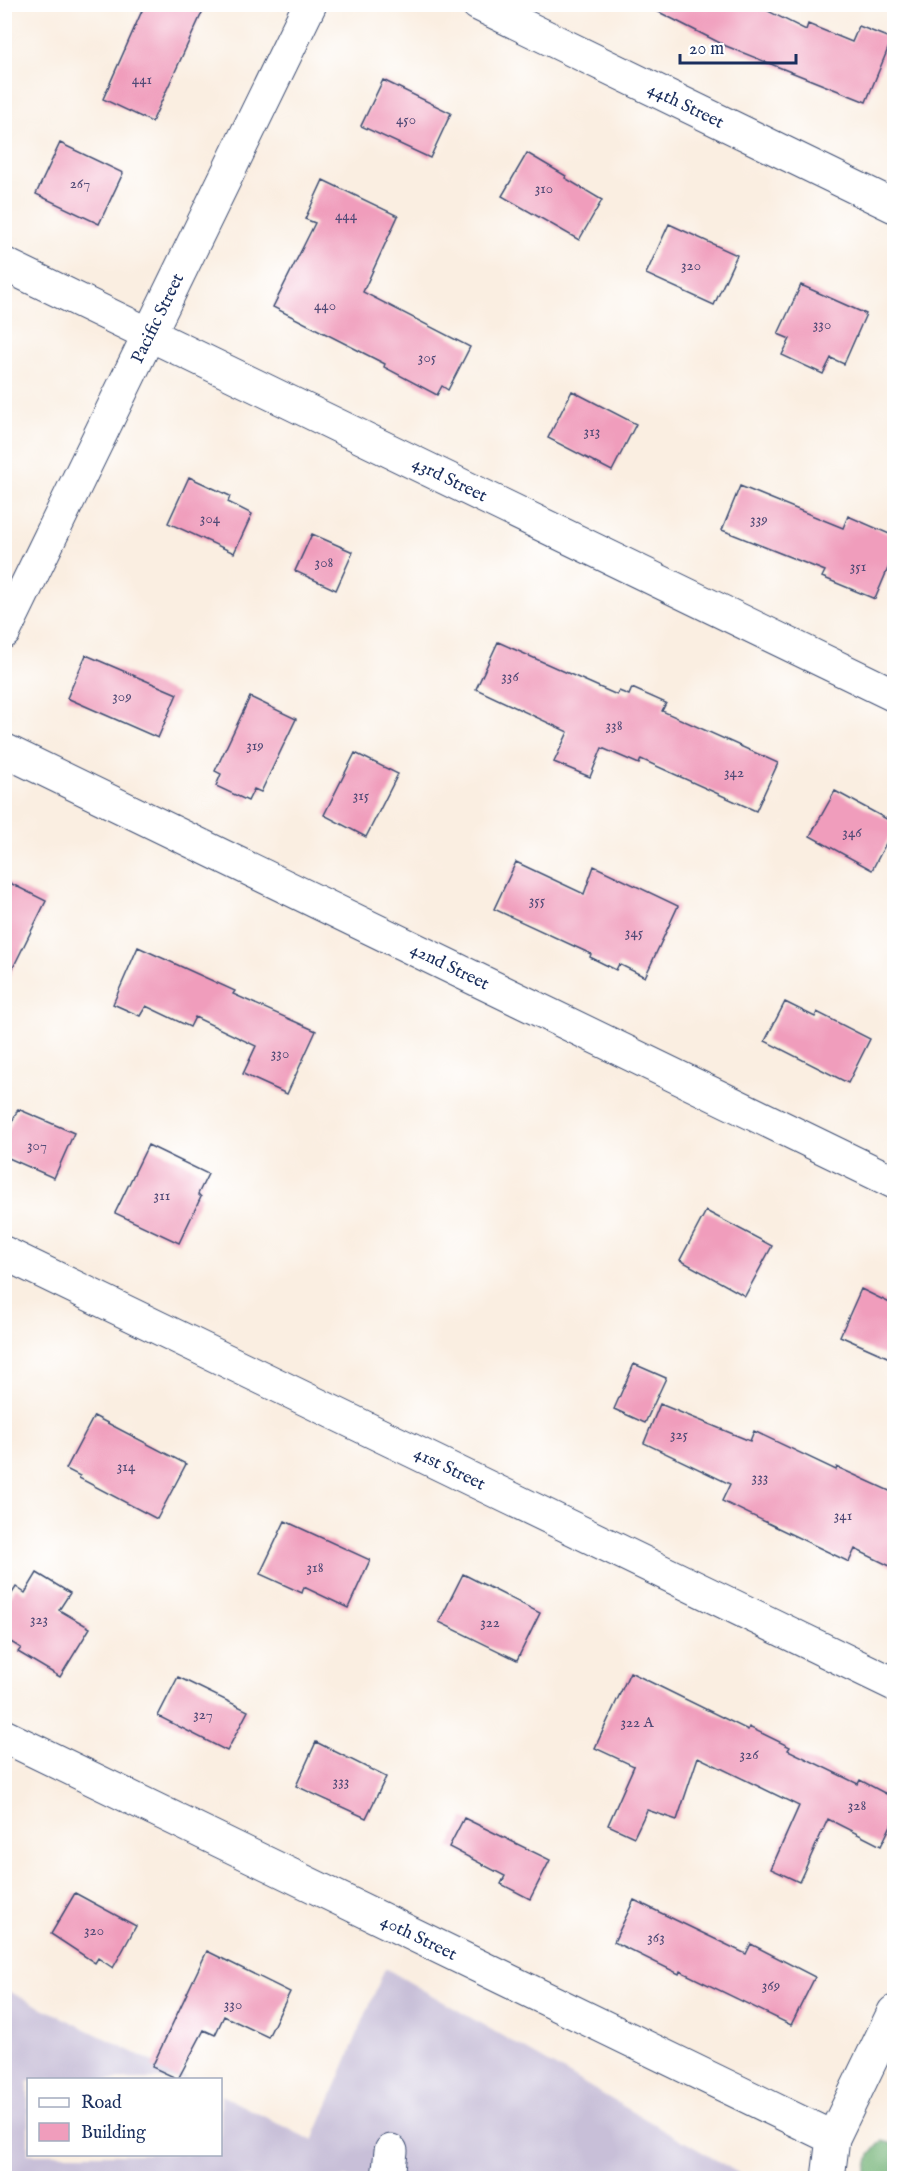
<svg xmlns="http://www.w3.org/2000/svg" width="899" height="2183" font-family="'IM FELL English',serif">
<rect width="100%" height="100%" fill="#fff"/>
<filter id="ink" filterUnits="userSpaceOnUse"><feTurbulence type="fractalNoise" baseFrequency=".0167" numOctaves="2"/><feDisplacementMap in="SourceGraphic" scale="12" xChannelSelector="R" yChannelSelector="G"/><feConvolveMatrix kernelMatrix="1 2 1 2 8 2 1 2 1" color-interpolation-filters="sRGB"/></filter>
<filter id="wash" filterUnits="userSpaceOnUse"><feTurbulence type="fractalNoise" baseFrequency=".008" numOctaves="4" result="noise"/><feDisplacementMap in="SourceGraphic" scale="24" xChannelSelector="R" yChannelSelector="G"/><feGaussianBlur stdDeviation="1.35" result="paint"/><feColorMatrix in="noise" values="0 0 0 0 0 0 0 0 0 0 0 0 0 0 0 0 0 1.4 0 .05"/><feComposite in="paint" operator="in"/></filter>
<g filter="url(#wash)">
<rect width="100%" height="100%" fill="#faeee1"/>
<!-- industrial -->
<path fill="#c8bfd8" d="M 385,1968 L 747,2178 L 5,2178 L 4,1989 L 188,2079 L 28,2080 L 28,2154 L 220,2154 L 221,2095 L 313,2141 Z"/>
<!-- forest -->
<path fill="#6eb072" stroke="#447068" stroke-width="1.5" d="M 882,2141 L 894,2144 L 894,2178 L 864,2178 L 870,2155 Z"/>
<g id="blocks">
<!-- building -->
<path fill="#f09dbc" d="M 145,4 L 206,4 L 152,122 L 103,99 Z
M 643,4 L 754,4 L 806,30 L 808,24 L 852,42 L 859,26 L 892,39 L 866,102 L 726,46 Z
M 383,80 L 451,113 L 430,158 L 361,126 Z
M 60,143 L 123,173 L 99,224 L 36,194 Z
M 527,153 L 566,176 L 565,178 L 602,200 L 579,240 L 502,196 Z
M 323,180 L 398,216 L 363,292 L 470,347 L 448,390 L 442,386 L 437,395 L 384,367 L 385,364 L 273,307 L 315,223 L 305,219 Z
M 669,224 L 737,255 L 714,305 L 646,274 Z
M 801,285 L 866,314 L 844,364 L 831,358 L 823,374 L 782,355 L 790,339 L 778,334 Z
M 572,391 L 636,424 L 612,471 L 548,438 Z
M 189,477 L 230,496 L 228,502 L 252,514 L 234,553 L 168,523 Z
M 740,486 L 843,528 L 848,516 L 894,536 L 894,554 L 875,599 L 822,577 L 825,571 L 722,530 Z
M 312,534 L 353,552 L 336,590 L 295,571 Z
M 498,642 L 617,695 L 619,691 L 629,695 L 632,688 L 666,703 L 662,711 L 778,763 L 756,811 L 641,759 L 639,764 L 602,748 L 590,777 L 554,762 L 568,732 L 476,689 Z
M 86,655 L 177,694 L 158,738 L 67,698 Z
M 250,697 L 296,719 L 261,792 L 254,789 L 248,801 L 216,786 L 221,774 L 215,771 Z
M 355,753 L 398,774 L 366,837 L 324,815 Z
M 835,791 L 894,823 L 894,828 L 872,870 L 810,836 Z
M 516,862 L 584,894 L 594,866 L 678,906 L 645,977 L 619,964 L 616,970 L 590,957 L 591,954 L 494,909 Z
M 4,880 L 46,901 L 4,986 Z
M 138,947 L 235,991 L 233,994 L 316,1031 L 287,1094 L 243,1074 L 256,1046 L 195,1017 L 190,1027 L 146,1006 L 140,1016 L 113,1004 Z
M 785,1002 L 815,1017 L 817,1012 L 870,1039 L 848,1083 L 765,1041 Z
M 18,1109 L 74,1133 L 54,1178 L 4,1156 L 4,1139 Z
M 148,1145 L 208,1174 L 198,1194 L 201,1197 L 179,1243 L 115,1213 Z
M 706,1211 L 772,1246 L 745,1296 L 680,1260 Z
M 861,1289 L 894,1305 L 894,1360 L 840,1336 Z
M 634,1364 L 666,1378 L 645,1423 L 614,1409 Z
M 660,1404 L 750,1441 L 754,1431 L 836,1470 L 837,1467 L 894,1493 L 894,1568 L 855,1549 L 849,1562 L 722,1501 L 730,1484 L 644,1443 Z
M 94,1416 L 186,1464 L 157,1519 L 79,1478 L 80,1476 L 66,1469 Z
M 285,1521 L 370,1560 L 348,1608 L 304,1587 L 302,1593 L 260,1574 Z
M 37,1573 L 70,1593 L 59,1610 L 90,1628 L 60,1677 L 18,1652 L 21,1648 L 4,1638 L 4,1606 L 16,1587 L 25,1593 Z
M 463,1574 L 540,1613 L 517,1660 L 439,1622 Z
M 630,1672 L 748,1730 L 749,1727 L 790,1747 L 788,1750 L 858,1784 L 860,1780 L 894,1798 L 894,1819 L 881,1846 L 828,1819 L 799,1882 L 771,1869 L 799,1806 L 698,1757 L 677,1820 L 647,1810 L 634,1837 L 608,1825 L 634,1766 L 595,1748 Z
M 178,1677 L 248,1711 L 227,1751 L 158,1716 Z
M 316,1742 L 386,1777 L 366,1818 L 296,1786 Z
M 464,1818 L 550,1860 L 530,1899 L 501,1884 L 505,1876 L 449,1847 Z
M 75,1893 L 136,1926 L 113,1968 L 98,1958 L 95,1963 L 51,1934 Z
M 634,1900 L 746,1954 L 751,1944 L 815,1977 L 791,2025 L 680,1971 L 679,1974 L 614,1942 Z
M 207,1951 L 290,1992 L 268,2037 L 224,2016 L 215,2035 L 204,2030 L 178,2079 L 152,2067 Z"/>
</g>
</g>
<g filter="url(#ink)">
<use href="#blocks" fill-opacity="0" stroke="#3c4c72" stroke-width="1.5"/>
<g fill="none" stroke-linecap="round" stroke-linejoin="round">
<defs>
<path id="minor" d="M 478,4 L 894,206
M 4,264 L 894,695
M 4,632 L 310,4
M 4,750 L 894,1182
M 4,1253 L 894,1684
M 4,1736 L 833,2138
M 388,2178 L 391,2151
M 828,2178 L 833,2138 L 894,2012"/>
</defs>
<!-- minor casing -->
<use href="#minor" stroke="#3c4c72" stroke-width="35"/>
<!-- minor -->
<use href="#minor" stroke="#fff" stroke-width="33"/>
</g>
</g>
<g text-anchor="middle" stroke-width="4.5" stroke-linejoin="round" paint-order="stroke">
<!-- number labels -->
<g font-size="15" fill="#504a76">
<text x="142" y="84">441</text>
<text x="406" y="124">450</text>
<text x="80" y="188">267</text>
<text x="544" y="193">310</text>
<text x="346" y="220">444</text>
<text x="691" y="270">320</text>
<text x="325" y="310">440</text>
<text x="822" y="329">330</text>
<text x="427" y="362">305</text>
<text x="592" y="436">313</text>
<text x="210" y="523">304</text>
<text x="759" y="524">339</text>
<text x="324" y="567">308</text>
<text x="858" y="571">351</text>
<text x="510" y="681">336</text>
<text x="122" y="701">309</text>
<text x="614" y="730">338</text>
<text x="255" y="750">319</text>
<text x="734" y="777">342</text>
<text x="361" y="800">315</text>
<text x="852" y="837">346</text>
<text x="537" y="905">355</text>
<text x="634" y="937">345</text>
<text x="280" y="1058">330</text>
<text x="37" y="1150">307</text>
<text x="162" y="1200">311</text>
<text x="679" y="1439">325</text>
<text x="126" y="1471">314</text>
<text x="760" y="1482">333</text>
<text x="843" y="1520">341</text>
<text x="315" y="1572">318</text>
<text x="39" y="1624">323</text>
<text x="490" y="1627">322</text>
<text x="203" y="1719">327</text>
<text x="637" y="1727">322 A</text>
<text x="749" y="1759">326</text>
<text x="341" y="1786">333</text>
<text x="857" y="1810">328</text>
<text x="94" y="1935">320</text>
<text x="656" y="1942">363</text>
<text x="771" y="1990">369</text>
<text x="233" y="2009">330</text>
</g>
<!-- street labels -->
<g font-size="18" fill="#1b2f5e" stroke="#fff">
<text transform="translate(686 105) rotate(26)" y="6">44th Street</text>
<text transform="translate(157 318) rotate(-64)" y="6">Pacific Street</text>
<text transform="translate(450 479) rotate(26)" y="6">43rd Street</text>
<text transform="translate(450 966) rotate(26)" y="6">42nd Street</text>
<text transform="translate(450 1468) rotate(26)" y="6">41st Street</text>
<text transform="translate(419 1937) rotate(26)" y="6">40th Street</text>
</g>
</g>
<!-- margin -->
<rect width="899" height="2183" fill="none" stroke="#fff" stroke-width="24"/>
<!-- legend -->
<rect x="27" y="2078" width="195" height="78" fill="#ffffff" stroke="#a4acbf" stroke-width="1.5"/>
<rect x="39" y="2098" width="30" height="9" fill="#ffffff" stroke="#a4acbf" stroke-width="1.5"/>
<text x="81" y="2108" font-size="18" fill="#1b2f5e">Road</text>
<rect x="39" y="2123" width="30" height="18" fill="#f09dbc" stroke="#a4acbf" stroke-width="1.5"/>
<text x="81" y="2138" font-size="18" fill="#1b2f5e">Building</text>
<!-- scale -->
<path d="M680 54v9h116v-9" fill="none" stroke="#1b2f5e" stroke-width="3"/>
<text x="689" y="54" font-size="18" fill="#1b2f5e" stroke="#ffffff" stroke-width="4.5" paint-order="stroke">20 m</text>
</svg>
